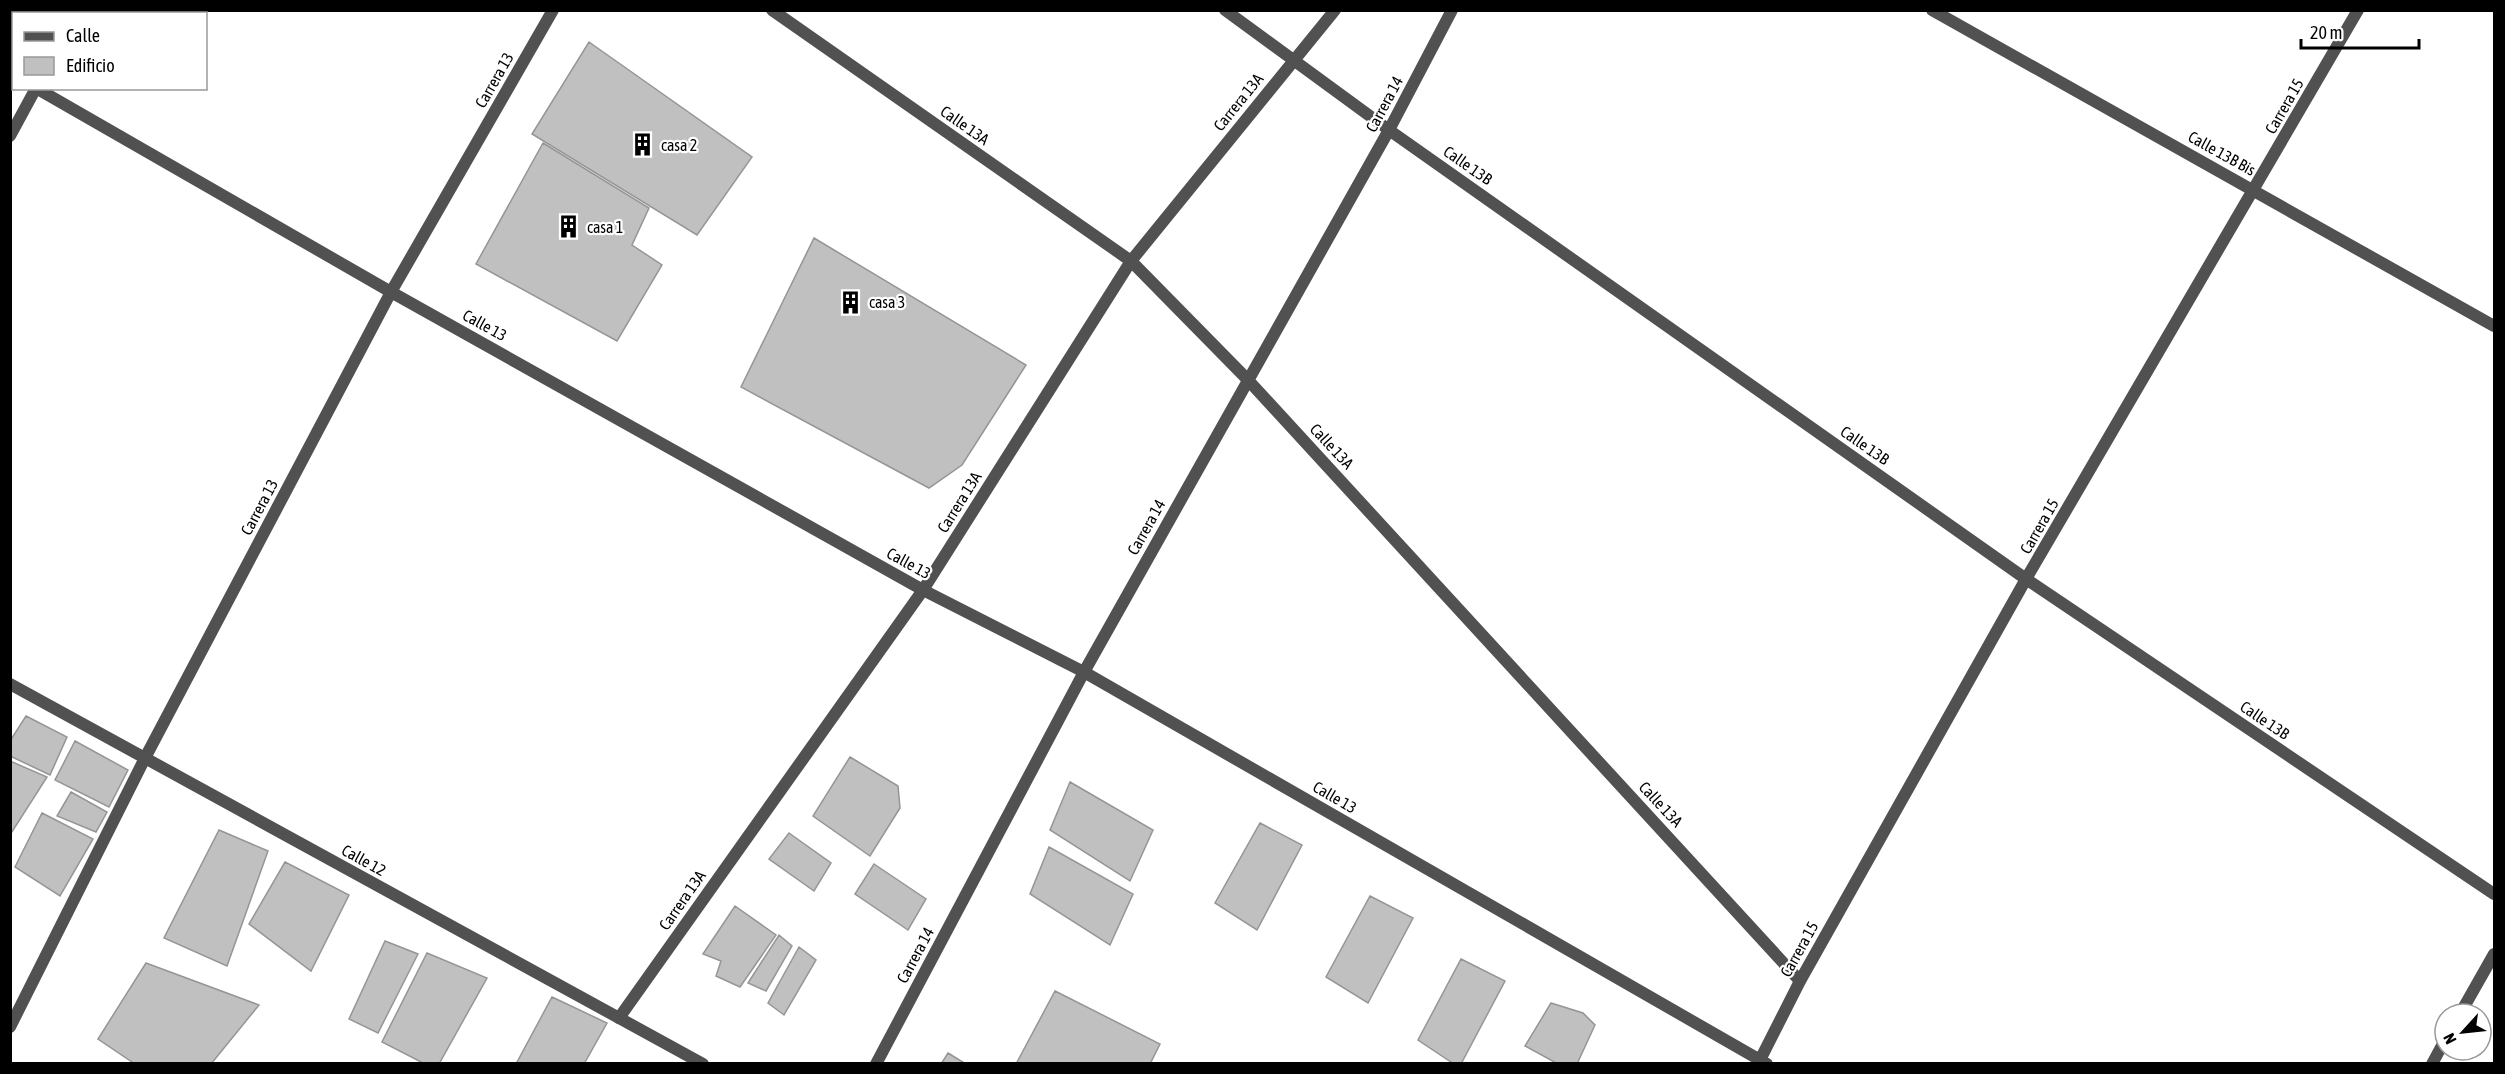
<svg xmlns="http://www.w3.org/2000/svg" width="2505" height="1074" font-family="'Asap Condensed',sans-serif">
<rect width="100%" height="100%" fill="#fff"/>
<!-- building -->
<path fill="#c0c0c0" stroke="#959595" stroke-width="1.5" d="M 589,42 L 752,157 L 697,235 L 532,134 Z
M 543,143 L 649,208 L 632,245 L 662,265 L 617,341 L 476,264 Z
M 814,238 L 1026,365 L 962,465 L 929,488 L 741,387 Z
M 26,716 L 67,737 L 50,775 L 10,756 L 10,741 Z
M 75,741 L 128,770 L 109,807 L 55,780 Z
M 850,757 L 898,786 L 900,808 L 870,856 L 813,816 Z
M 10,761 L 47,777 L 10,835 Z
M 1070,782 L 1153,830 L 1130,881 L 1050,830 Z
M 71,792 L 107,812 L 96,832 L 57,816 Z
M 42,813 L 93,839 L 60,896 L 15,867 Z
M 1260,823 L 1302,845 L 1257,930 L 1215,903 Z
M 219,830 L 268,851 L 227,966 L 164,938 Z
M 789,833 L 831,863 L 814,891 L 769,859 Z
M 1049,847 L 1133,894 L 1110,945 L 1030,894 Z
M 285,862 L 349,895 L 311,971 L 249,924 Z
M 874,864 L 926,899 L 908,930 L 855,894 Z
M 1370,896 L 1413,918 L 1368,1003 L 1326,977 Z
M 735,906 L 776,935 L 740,987 L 716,976 L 721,961 L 703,954 Z
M 779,935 L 792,946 L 766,991 L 748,983 Z
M 385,941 L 418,954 L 378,1033 L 349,1019 Z
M 799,947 L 816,960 L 784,1015 L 768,1003 Z
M 427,953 L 487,978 L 439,1064 L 425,1064 L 382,1042 Z
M 1461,959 L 1505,981 L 1461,1064 L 1454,1064 L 1418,1040 Z
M 146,963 L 259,1005 L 211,1064 L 135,1064 L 98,1039 Z
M 1055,991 L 1160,1044 L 1150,1064 L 1016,1064 Z
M 552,997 L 607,1023 L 584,1064 L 516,1064 Z
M 1551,1003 L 1583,1013 L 1595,1025 L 1577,1064 L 1558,1064 L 1525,1046 Z
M 948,1053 L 966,1064 L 941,1064 Z"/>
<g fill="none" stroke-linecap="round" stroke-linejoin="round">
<!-- minor -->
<path stroke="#515151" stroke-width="12" d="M 772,10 L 1131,261 L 1248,380 L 1800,981
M 1225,10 L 1389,130 L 2026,579 L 2494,894
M 1932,10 L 2494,326
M 10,78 L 14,79
M 36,88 L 391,292 L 923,590 L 1084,672 L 1767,1064
M 2460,1014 L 2494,954
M 619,1018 L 923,590 L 1131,261 L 1335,10
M 10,1027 L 145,758 L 391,292 L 553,10
M 876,1064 L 1084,672 L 1389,130 L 1452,10
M 1758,1064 L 1800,981 L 2026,579 L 2358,10
M 2432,1064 L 2445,1040"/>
<!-- tertiary -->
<path stroke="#515151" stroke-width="12" d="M 30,14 L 31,10
M 79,14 L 80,10
M 10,47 L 14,42
M 10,136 L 36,88
M 10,684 L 703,1064"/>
</g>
<!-- icons -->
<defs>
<symbol id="building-bare" viewBox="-9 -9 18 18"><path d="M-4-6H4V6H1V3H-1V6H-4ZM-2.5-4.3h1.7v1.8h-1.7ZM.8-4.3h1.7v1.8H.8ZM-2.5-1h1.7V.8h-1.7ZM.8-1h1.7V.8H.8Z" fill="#000" stroke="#fff" stroke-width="2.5" paint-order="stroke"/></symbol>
</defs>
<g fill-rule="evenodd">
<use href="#building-bare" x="626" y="128" width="33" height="33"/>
<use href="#building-bare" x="552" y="210" width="33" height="33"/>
<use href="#building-bare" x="834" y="286" width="33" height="33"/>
</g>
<g text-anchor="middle" stroke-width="4.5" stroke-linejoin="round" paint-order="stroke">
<!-- street labels -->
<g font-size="16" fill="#000" stroke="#fff">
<text transform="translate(494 80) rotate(-60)" y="6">Carrera 13</text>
<text transform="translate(1238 102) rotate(-51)" y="6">Carrera 13A</text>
<text transform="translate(1384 104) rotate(-62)" y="6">Carrera 14</text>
<text transform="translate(2284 106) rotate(-60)" y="6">Carrera 15</text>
<text transform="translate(965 125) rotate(35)" y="6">Calle 13A</text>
<text transform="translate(2222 153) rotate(29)" y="6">Calle 13B Bis</text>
<text transform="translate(1468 165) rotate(35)" y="6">Calle 13B</text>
<text transform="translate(485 325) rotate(29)" y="6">Calle 13</text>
<text transform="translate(1865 445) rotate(35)" y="6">Calle 13B</text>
<text transform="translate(1332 446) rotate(47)" y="6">Calle 13A</text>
<text transform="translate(959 502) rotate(-58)" y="6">Carrera 13A</text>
<text transform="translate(259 507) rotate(-62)" y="6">Carrera 13</text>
<text transform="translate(2039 526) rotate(-60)" y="6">Carrera 15</text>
<text transform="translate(1146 527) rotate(-61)" y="6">Carrera 14</text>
<text transform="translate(909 563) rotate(29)" y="6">Calle 13</text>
<text transform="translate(2265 720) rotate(34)" y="6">Calle 13B</text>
<text transform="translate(1335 797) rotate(30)" y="6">Calle 13</text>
<text transform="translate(1661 804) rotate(47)" y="6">Calle 13A</text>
<text transform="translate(364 860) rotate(29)" y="6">Calle 12</text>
<text transform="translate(682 900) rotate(-55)" y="6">Carrera 13A</text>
<text transform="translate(1799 949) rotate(-61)" y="6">Carrera 15</text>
<text transform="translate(915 955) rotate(-62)" y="6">Carrera 14</text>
</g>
<!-- poi labels -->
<g font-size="16" fill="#000" stroke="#fff" text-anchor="start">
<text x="661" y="151">casa 2</text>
<text x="587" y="233">casa 1</text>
<text x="869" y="308">casa 3</text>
</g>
</g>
<!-- border -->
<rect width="2505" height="1074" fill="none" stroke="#000000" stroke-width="24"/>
<!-- legend -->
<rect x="12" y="12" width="195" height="78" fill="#ffffff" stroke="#999999" stroke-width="1.5"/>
<rect x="24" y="32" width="30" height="9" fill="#515151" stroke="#999999" stroke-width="1.5"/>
<text x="66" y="42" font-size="18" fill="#000000">Calle</text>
<rect x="24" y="57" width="30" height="18" fill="#c0c0c0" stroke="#999999" stroke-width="1.5"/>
<text x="66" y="72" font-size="18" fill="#000000">Edificio</text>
<!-- north arrow -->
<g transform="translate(2463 1032) rotate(243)"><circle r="28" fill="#ffffff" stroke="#999999" stroke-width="1.5"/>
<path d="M0-4.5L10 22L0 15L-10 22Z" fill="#000000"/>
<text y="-9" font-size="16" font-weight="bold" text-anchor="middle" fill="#000000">N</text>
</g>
<!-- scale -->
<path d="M2301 39v9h118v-9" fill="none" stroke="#000000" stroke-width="3"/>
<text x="2310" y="39" font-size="18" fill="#000000" stroke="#ffffff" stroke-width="4.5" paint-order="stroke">20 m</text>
</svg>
